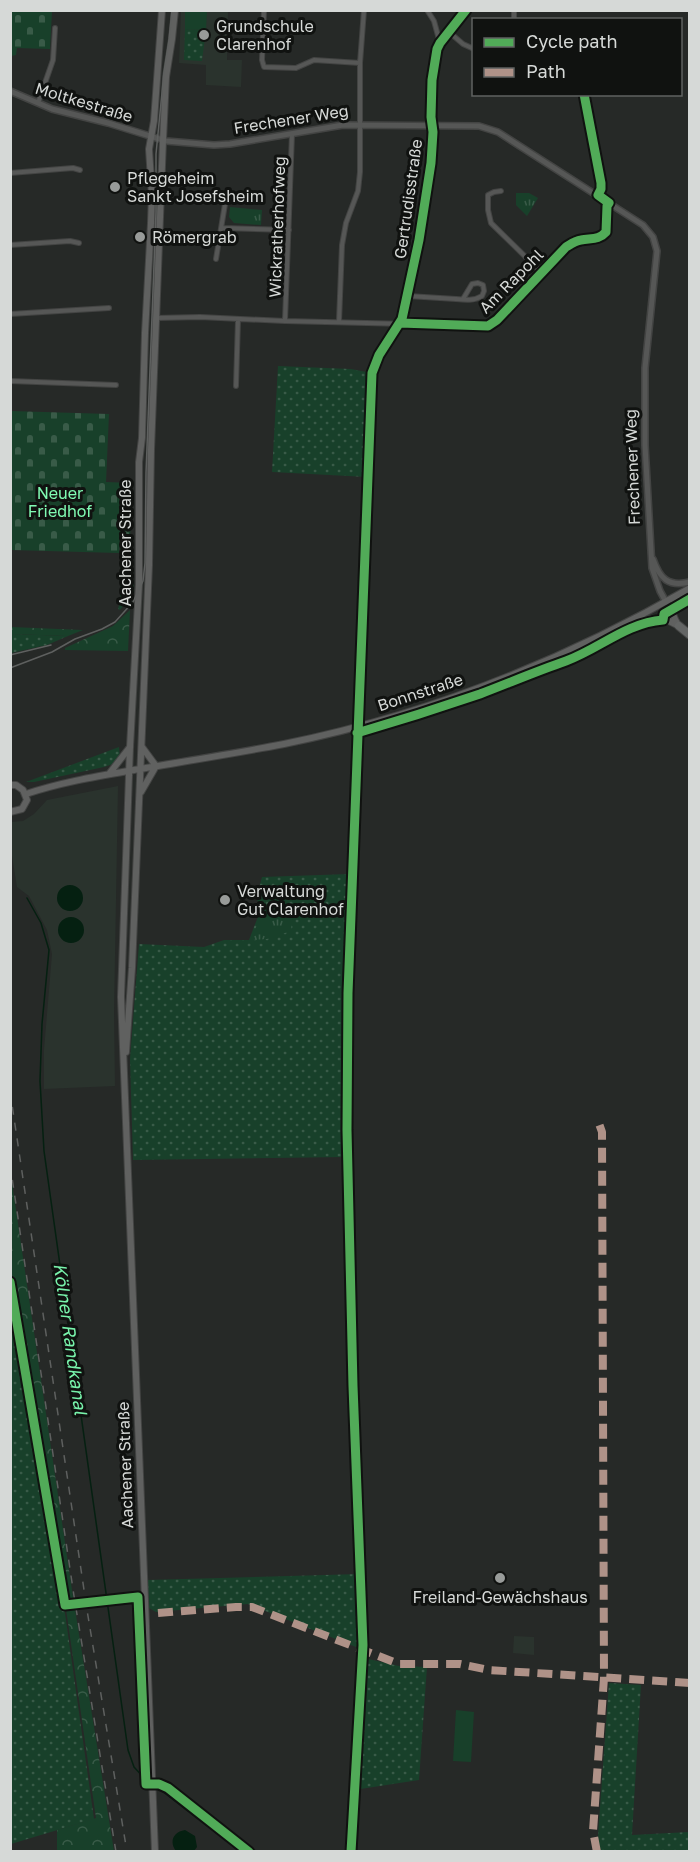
<svg xmlns="http://www.w3.org/2000/svg" width="700" height="1862" font-family="'Golos Text',sans-serif">
<defs>
<pattern id="grass-dots" width="8" height="8" patternUnits="userSpaceOnUse" patternTransform="scale(1.5)"><rect width="8" height="8" fill="#18402a"/><path d="M2 2h.1M6 6h.1" fill="none" stroke="#395b48" stroke-width="1.8" stroke-linecap="round"/></pattern>
<pattern id="forest-crowns" width="20" height="18" patternUnits="userSpaceOnUse" patternTransform="scale(1.5)"><rect width="20" height="18" fill="#18402a"/><path d="M2 6a3 3 0 1 1 6 0M12 15a3 3 0 1 1 6 0" fill="none" stroke="#395b48"/></pattern>
<pattern id="cemetery-stones" width="16" height="16" patternUnits="userSpaceOnUse" patternTransform="scale(1.5)"><rect width="16" height="16" fill="#18402a"/><path d="M2 7V4a2 2 0 0 1 4 0v3zM10 15v-3a2 2 0 0 1 4 0v3z" fill="#395b48"/></pattern>
<pattern id="park-tufts" width="24" height="20" patternUnits="userSpaceOnUse" patternTransform="scale(1.5)"><rect width="24" height="20" fill="#18402a"/><path d="M3 7l-1-3M5 7V3M7 7l1-3M15 17l-1-3M17 17v-4M19 17l1-3" fill="none" stroke="#395b48"/></pattern>
</defs>
<rect width="100%" height="100%" fill="#262927"/>
<!-- built -->
<path fill="#2a332d" d="M 181,11 L 228,11 L 227,60 L 242,60 L 241,87 L 206,85 L 206,65 L 179,63 Z
M 118,786 L 114,1012 L 115,1086 L 44,1089 L 44,1050 L 52,954 L 47,930 L 29,896 L 17,887 L 11,850 L 10,822 L 23,821 L 34,814 L 47,800 Z
M 514,1636 L 534,1637 L 534,1655 L 513,1653 Z"/>
<!-- grass -->
<path fill="url(#grass-dots)" d="M 185,29 L 206,30 L 202,61 L 184,60 Z
M 278,366 L 351,369 L 372,373 L 367,477 L 272,472 Z
M 120,539 L 130,540 L 134,592 L 120,610 L 118,609 L 120,602 Z
M 11,634 L 68,636 L 47,645 L 11,653 Z
M 119,747 L 120,757 L 113,764 L 104,767 L 34,782 L 26,782 Z
M 349,874 L 346,993 L 345,1157 L 133,1160 L 130,1059 L 139,944 L 204,947 L 224,940 L 249,940 L 259,914 L 257,895 L 262,877 Z
M 10,1289 L 63,1599 L 94,1819 L 11,1844 Z
M 360,1574 L 361,1649 L 248,1604 L 156,1612 L 149,1608 L 147,1580 Z
M 364,1658 L 399,1666 L 427,1667 L 419,1780 L 354,1790 Z
M 609,1683 L 641,1685 L 632,1835 L 689,1832 L 689,1851 L 600,1851 L 598,1835 Z"/>
<!-- forest -->
<path fill="url(#forest-crowns)" d="M 130,610 L 128,651 L 65,650 L 65,648 L 113,626 Z
M 11,627 L 83,630 L 68,636 L 11,634 Z
M 11,1176 L 73,1597 L 114,1851 L 57,1851 L 57,1830 L 96,1818 L 62,1581 L 11,1274 Z"/>
<!-- cemetery -->
<path fill="url(#cemetery-stones)" d="M 10,11 L 52,11 L 50,49 L 17,48 L 16,55 L 11,56 Z
M 11,411 L 109,414 L 106,482 L 132,483 L 130,540 L 120,539 L 119,553 L 11,550 Z"/>
<!-- park -->
<path fill="url(#park-tufts)" d="M 516,193 L 529,193 L 538,198 L 527,216 L 516,205 Z
M 230,207 L 262,210 L 261,225 L 234,223 L 229,217 Z
M 271,912 L 292,919 L 291,931 L 267,939 L 251,940 L 261,915 Z"/>
<!-- pitch -->
<path fill="#18402a" d="M 185,11 L 207,11 L 206,30 L 185,29 Z
M 456,1710 L 474,1712 L 471,1762 L 453,1761 Z"/>
<!-- water -->
<path fill="#052011" d="M57 898a13 13 0 1 1 26 0a13 13 0 1 1-26 0Z
M58 930a13 13 0 1 1 26 0a13 13 0 1 1-26 0Z
M 185,1830 L 195,1836 L 197,1847 L 194,1851 L 176,1851 C 169,1842 173,1832 185,1830 Z"/>
<g fill="none" stroke-linecap="round" stroke-linejoin="round">
<!-- stream -->
<path stroke="#052011" stroke-width="1.5" d="M 27,898 L 41,923 L 49,950 L 42,1024 L 40,1081 L 44,1151 L 128,1750 L 134,1767 L 144,1778
M 162,1791 L 241,1852"/>
<defs>
<path id="minor" d="M 264,10 L 262,60 L 264,67 L 296,68 L 314,60 L 360,63
M 427,10 L 434,21 L 440,43
M 514,20 L 514,10
M 449,32 L 463,44 L 474,49
M 584,94 L 601,183 L 601,189 L 598,195
M 38,103 L 53,60 L 55,28
M 10,173 L 73,168 L 80,170
M 501,191 L 494,192 L 488,195 L 488,210 L 491,223 L 541,272
M 223,228 L 289,230
M 10,245 L 70,241 L 79,243
M 216,259 L 226,198
M 408,296 L 456,299 C 465,300 474,301 482,296 L 484,291 L 483,285 L 478,283 L 472,284 L 463,299
M 10,314 L 109,308
M 156,318 L 200,317 L 285,321 L 488,326 L 497,320 L 566,247 C 571,244 575,241 581,240 C 591,238 599,240 606,232 L 607,206 L 609,203
M 285,321 L 292,134
M 339,322 L 342,245 L 346,223 L 358,191 L 360,172 L 360,63 L 364,10
M 400,323 L 408,296 L 424,215 L 433,146 L 431,117 L 432,80 L 437,49 L 440,43 L 466,10
M 10,381 L 116,385
M 236,386 L 238,320"/>
<path id="tertiary" d="M 10,91 L 52,109 L 108,123 L 166,141 L 214,145 L 230,144 L 343,125 L 479,126 L 498,132 L 643,225 L 653,237 L 657,251 L 645,368 L 645,445 L 652,568 L 660,591 L 666,602
M 653,559 C 660,579 668,587 690,582"/>
<path id="secondary" d="M 638,620 L 663,618 L 679,626
M 677,623 C 671,613 671,607 677,597
M 142,747 L 156,766
M 109,774 L 130,747
M 10,785 L 16,785 L 23,790 L 27,800 L 22,809 L 10,812
M 141,792 L 156,766
M 26,794 C 59,783 93,777 128,771 C 180,762 232,754 284,744 C 427,715 563,661 690,588
M 126,1052 L 132,968 L 149,565 L 151,450 L 163,140 L 166,77 L 172,39 L 175,10
M 155,1852 L 121,997 L 130,747 L 139,584 L 139,462 L 142,438 L 145,333 L 151,223 L 152,195 L 149,149 L 154,121 L 162,10"/>
<path id="motorway" d="M 679,626 L 690,635"/>
</defs>
<!-- minor casing -->
<use href="#minor" stroke="#434443" stroke-width="6"/>
<!-- tertiary casing -->
<use href="#tertiary" stroke="#434443" stroke-width="8"/>
<!-- secondary casing -->
<use href="#secondary" stroke="#434443" stroke-width="8"/>
<!-- motorway casing -->
<use href="#motorway" stroke="#434443" stroke-width="10"/>
<!-- minor -->
<use href="#minor" stroke="#565756" stroke-width="4"/>
<!-- tertiary -->
<use href="#tertiary" stroke="#565756" stroke-width="5"/>
<!-- secondary -->
<use href="#secondary" stroke="#606160" stroke-width="6"/>
<!-- motorway -->
<use href="#motorway" stroke="#636564" stroke-width="8"/>
<!-- tram -->
<path stroke="#5e605f" stroke-width="1.5" d="M 10,655 L 51,645
M 10,668 L 52,652 L 75,639 L 102,629 L 115,622 L 133,602 L 143,581 L 145,563 L 146,473 L 156,212 L 156,154 L 164,72 L 169,40 L 172,10"/>
<!-- rail -->
<path stroke="#5e605f" stroke-width="1.5" stroke-dasharray="8 8" stroke-linecap="butt" d="M 10,1091 L 87,1610 L 127,1852
M 10,1164 L 74,1596 L 116,1852"/>
<!-- quiet -->
<path stroke="#af9288" stroke-width="8" stroke-dasharray="15 8" stroke-linecap="butt" d="M 158,1613 L 236,1607 L 252,1607 L 399,1664 L 460,1664 L 489,1670 L 690,1683
M 597,1852 L 593,1831 L 604,1678 L 602,1132 L 598,1121"/>
<defs>
<path id="cycleway" d="M 400,323 L 488,326 L 497,320 L 566,247 C 571,244 575,241 581,240 C 591,238 599,240 606,232 L 607,206 L 609,203 L 598,195 L 601,189 L 601,183 L 584,94
M 357,733 C 398,721 439,708 480,694 C 509,683 537,671 566,661 C 599,649 626,623 663,620 L 664,614 L 690,599
M 10,1282 L 65,1605 L 138,1597 L 146,1784 L 159,1784 L 168,1788 L 249,1852
M 351,1852 L 363,1645 L 353,1386 L 347,1130 L 348,993 L 372,373 L 379,355 L 402,319 L 419,240 L 431,163 L 433,132 L 431,117 L 432,80 L 437,49 L 440,43 L 466,10"/>
</defs>
<!-- cycleway casing -->
<use href="#cycleway" stroke="#101210" stroke-width="13"/>
<!-- cycleway -->
<use href="#cycleway" stroke="#51ab58" stroke-width="9"/>
</g>
<!-- markers -->
<g fill="#989b99" stroke="#101210" stroke-width="2">
<circle cx="204" cy="35" r="6"/>
<circle cx="115" cy="187" r="6"/>
<circle cx="140" cy="237" r="6"/>
<circle cx="225" cy="900" r="6"/>
<circle cx="500" cy="1578" r="6"/>
</g>
<g text-anchor="middle" stroke-width="6" stroke-linejoin="round" paint-order="stroke">
<!-- poi labels -->
<g font-size="16" fill="#d6d9d7" stroke="#101210" text-anchor="start">
<text x="216" y="32">Grundschule<tspan x="216" dy="18">Clarenhof</tspan></text>
<text x="127" y="184">Pflegeheim<tspan x="127" dy="18">Sankt Josefsheim</tspan></text>
<text x="152" y="243">Römergrab</text>
<text x="237" y="897">Verwaltung<tspan x="237" dy="18">Gut Clarenhof</tspan></text>
<text x="500" y="1603" text-anchor="middle">Freiland-Gewächshaus</text>
</g>
<!-- street labels -->
<g font-size="16" fill="#d6d9d7" stroke="#101210">
<text transform="translate(84 102) rotate(17)" y="6">Moltkestraße</text>
<text transform="translate(291 119) rotate(-9)" y="6">Frechener Weg</text>
<text transform="translate(408 199) rotate(-82)" y="6">Gertrudisstraße</text>
<text transform="translate(277 227) rotate(-88)" y="6">Wickratherhofweg</text>
<text transform="translate(511 281) rotate(-45)" y="6">Am Rapohl</text>
<text transform="translate(632 467) rotate(-92)" y="6">Frechener Weg</text>
<text transform="translate(125 543) rotate(-90)" y="6">Aachener Straße</text>
<text transform="translate(420 692) rotate(-18)" y="6">Bonnstraße</text>
<text transform="translate(125 1465) rotate(-92)" y="6">Aachener Straße</text>
</g>
<!-- park labels -->
<g font-size="16" fill="#80fbb3" stroke="#101210">
<text x="60" y="499">Neuer<tspan x="60" dy="18">Friedhof</tspan></text>
</g>
<!-- water labels -->
<g font-size="18" font-style="italic" fill="#78f3ab" stroke="#101210">
<text transform="translate(70 1339) rotate(82)" y="6">Kölner Randkanal</text>
</g>
</g>
<!-- border -->
<rect width="700" height="1862" fill="none" stroke="#d6d9d7" stroke-width="24"/>
<!-- legend -->
<rect x="472" y="18" width="210" height="78" fill="#101210" stroke="#5f6260" stroke-width="1.5"/>
<rect x="484" y="38" width="30" height="9" fill="#51ab58" stroke="#5f6260" stroke-width="1.5"/>
<text x="526" y="48" font-size="18" fill="#d6d9d7">Cycle path</text>
<rect x="484" y="68" width="30" height="9" fill="#af9288" stroke="#5f6260" stroke-width="1.5"/>
<text x="526" y="78" font-size="18" fill="#d6d9d7">Path</text>
</svg>
